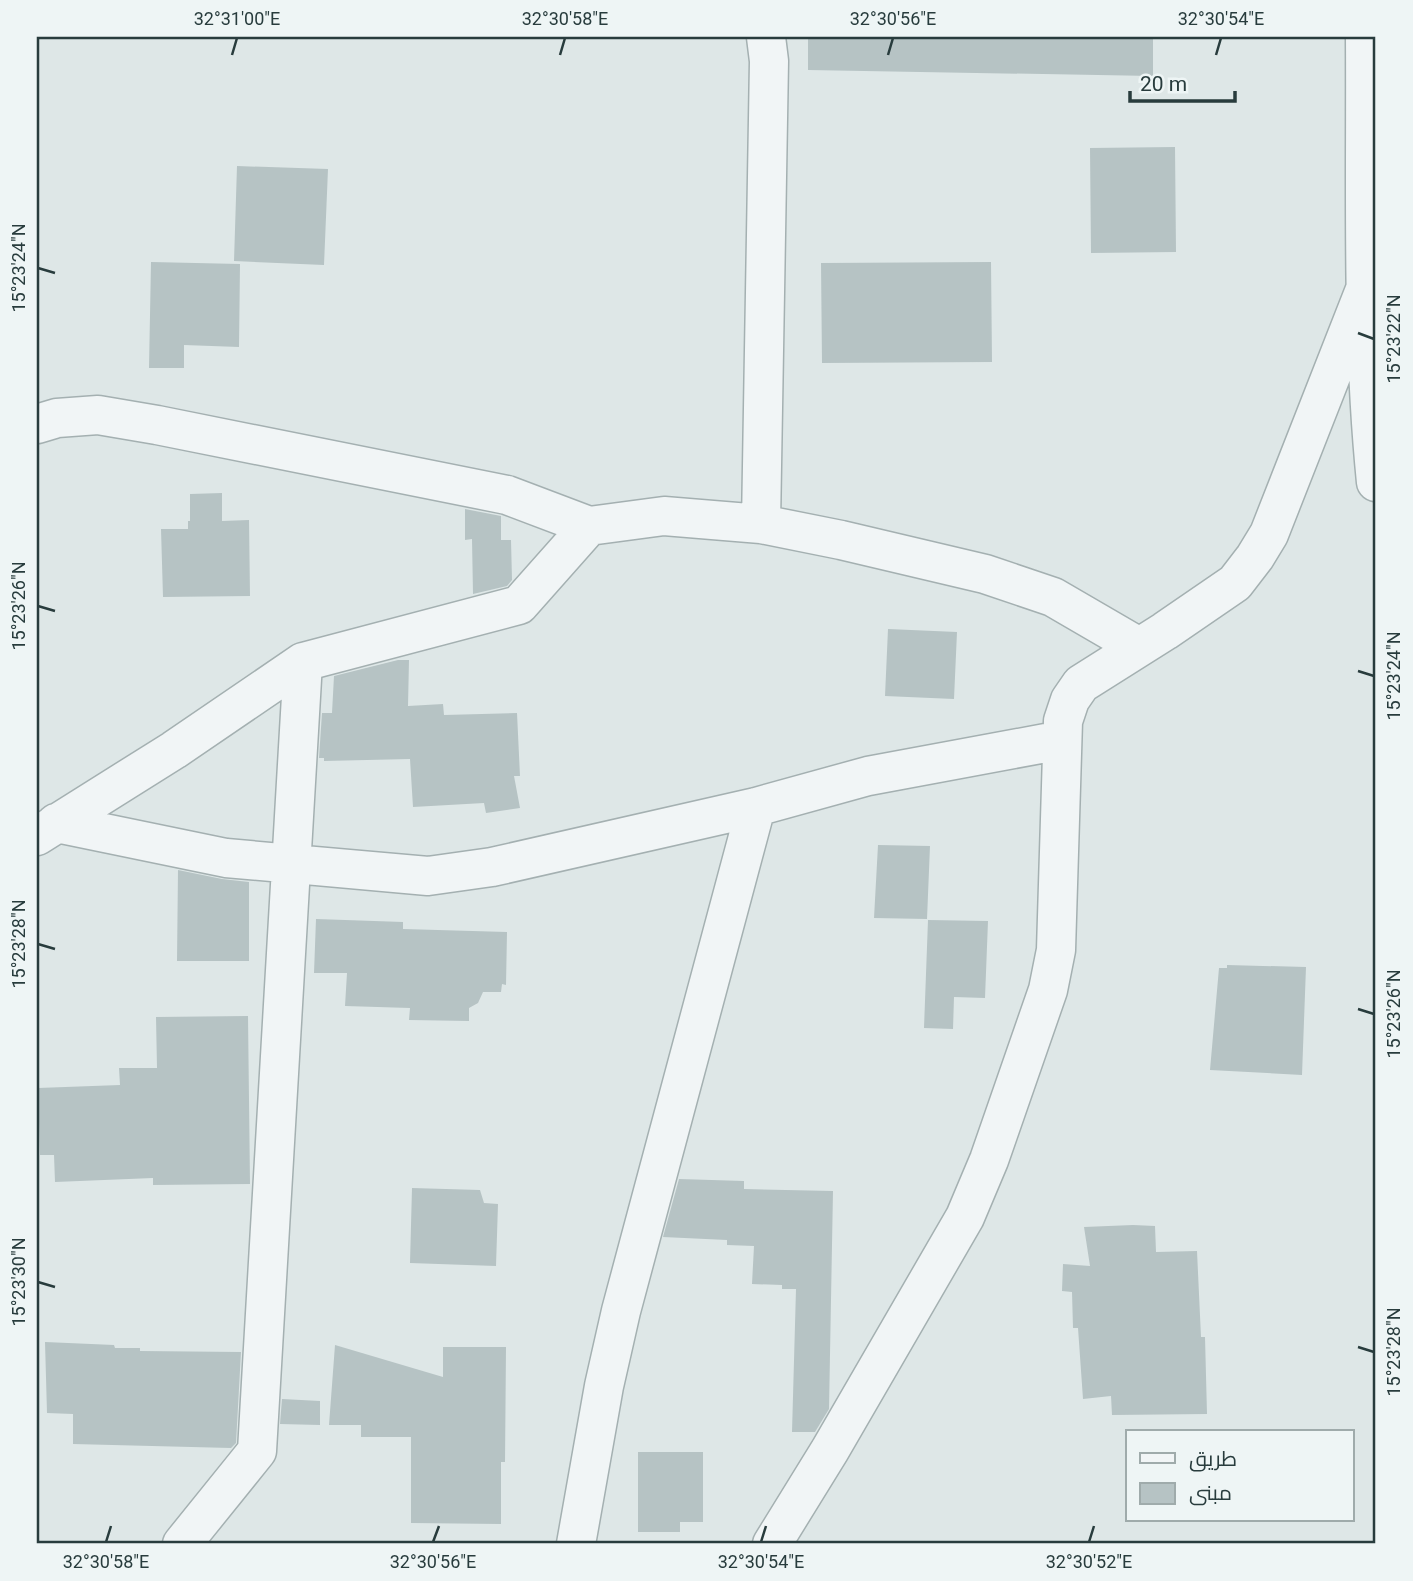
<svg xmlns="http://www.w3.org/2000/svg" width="1413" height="1581" font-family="Roboto,Cairo,sans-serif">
<rect width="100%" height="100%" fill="#dee7e7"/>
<!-- building -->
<path fill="#b6c3c4" d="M 808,37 L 1153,37 L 1153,76 L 808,70 Z
M 1175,147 L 1176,252 L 1091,253 L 1090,148 Z
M 237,166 L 328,169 L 324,265 L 234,261 Z
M 151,262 L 240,264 L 239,347 L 184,345 L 184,368 L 149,368 Z
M 991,262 L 992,362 L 822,363 L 821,263 Z
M 222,493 L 222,521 L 249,520 L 250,596 L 163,597 L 161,529 L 188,529 L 188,521 L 190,521 L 190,494 Z
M 465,509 L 501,516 L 501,540 L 511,540 L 512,580 L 507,586 L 473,594 L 472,539 L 465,540 Z
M 888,629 L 957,632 L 954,699 L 885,696 Z
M 398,660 L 409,660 L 408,706 L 443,704 L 444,715 L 517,713 L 520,776 L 514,776 L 520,808 L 486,813 L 484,803 L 413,807 L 410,759 L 324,761 L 324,758 L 319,758 L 322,713 L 332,713 L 334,676 Z
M 878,845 L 930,846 L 927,919 L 874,918 Z
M 178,870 L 222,879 L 249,882 L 249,961 L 177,961 Z
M 316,919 L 403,922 L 403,929 L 507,932 L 506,985 L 502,984 L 501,992 L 483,992 L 478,1003 L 469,1008 L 469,1021 L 409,1020 L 410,1008 L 345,1006 L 347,973 L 314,973 Z
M 928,920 L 988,921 L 985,998 L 954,997 L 953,1029 L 924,1028 Z
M 1227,965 L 1306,967 L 1302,1075 L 1210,1070 L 1219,968 L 1227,968 Z
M 248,1016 L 250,1184 L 153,1185 L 153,1178 L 55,1182 L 54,1155 L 40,1155 L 38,1088 L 120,1085 L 119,1068 L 157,1068 L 156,1017 Z
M 679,1179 L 744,1181 L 744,1189 L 833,1191 L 829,1409 L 815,1432 L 792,1432 L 796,1289 L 782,1289 L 782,1285 L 752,1284 L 754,1246 L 727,1245 L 727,1240 L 663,1237 Z
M 412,1188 L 480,1190 L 484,1203 L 498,1204 L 496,1266 L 410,1263 Z
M 1133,1225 L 1155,1226 L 1156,1252 L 1197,1251 L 1201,1337 L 1205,1337 L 1207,1414 L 1112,1415 L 1111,1396 L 1083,1399 L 1078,1328 L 1073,1328 L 1072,1292 L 1062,1291 L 1063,1264 L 1090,1266 L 1084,1227 Z
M 45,1342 L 114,1345 L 115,1348 L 140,1348 L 140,1351 L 241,1352 L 236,1443 L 231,1448 L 73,1444 L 73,1414 L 47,1413 Z
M 335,1345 L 443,1377 L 443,1347 L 506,1347 L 505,1462 L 501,1462 L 501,1524 L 411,1523 L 411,1437 L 361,1437 L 361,1425 L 329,1425 Z
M 282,1399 L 320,1401 L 320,1425 L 280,1424 Z
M 638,1452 L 703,1452 L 703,1522 L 680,1522 L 680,1532 L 638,1532 Z"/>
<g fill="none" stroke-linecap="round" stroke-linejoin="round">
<defs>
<path id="minor" d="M 1365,37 C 1366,185 1361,334 1376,482
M 37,424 L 57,418 L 98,415 L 157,425 L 507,495 L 589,526
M 761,524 L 769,61 L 766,37
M 56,823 L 226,858 L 428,876 L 492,867 L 756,807 L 868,776 L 1062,740
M 37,836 L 174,750 L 303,662 L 519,605 L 589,526 L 664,516 L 761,524 L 841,540 L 985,574 L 1053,597 L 1139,647
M 182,1544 L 257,1451 L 303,662
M 576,1544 L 604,1386 L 621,1311 L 756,807
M 772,1544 L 830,1450 L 965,1217 L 989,1160 L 1048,990 L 1056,950 L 1063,721 L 1070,700 L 1081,684 L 1165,631 L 1235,583 L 1255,557 L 1269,534 L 1366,287"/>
</defs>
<!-- minor casing -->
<use href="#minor" stroke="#a4b0b1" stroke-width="41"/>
<!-- minor -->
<use href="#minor" stroke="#f1f5f6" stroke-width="38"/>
</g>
<!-- ticks -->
<path fill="none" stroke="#283c3d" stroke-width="2.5" d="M 232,55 L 237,38M 560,55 L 565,38M 888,55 L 893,38M 1216,55 L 1221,38M 38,268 L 55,273M 1358,333 L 1374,339M 38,606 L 55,611M 1358,671 L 1374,676M 38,944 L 55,949M 1358,1009 L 1374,1014M 38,1282 L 55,1287M 1358,1347 L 1374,1352M 106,1542 L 111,1526M 433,1542 L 439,1526M 761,1542 L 766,1526M 1089,1542 L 1094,1526"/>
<!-- border -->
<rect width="1413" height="1581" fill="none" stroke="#eef5f5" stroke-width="77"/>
<!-- legend -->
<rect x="1126" y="1430" width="228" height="91" fill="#eef5f5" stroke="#9fabab" stroke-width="2"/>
<rect x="1140" y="1453" width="35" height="10" fill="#f1f5f6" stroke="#9fabab" stroke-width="2"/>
<text x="1189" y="1466" font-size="21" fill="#283c3d">طريق</text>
<rect x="1140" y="1483" width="35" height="21" fill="#b6c3c4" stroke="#9fabab" stroke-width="2"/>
<text x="1189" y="1500" font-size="21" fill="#283c3d">مبنى</text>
<!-- scale -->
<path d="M1130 91v10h105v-10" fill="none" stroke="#283c3d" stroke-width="3.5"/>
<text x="1140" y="91" font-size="21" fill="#283c3d" stroke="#eef5f5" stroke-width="5" paint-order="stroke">20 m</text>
<rect x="38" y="38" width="1336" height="1504" fill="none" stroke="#283c3d" stroke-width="2.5"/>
<g font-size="18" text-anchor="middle" fill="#283c3d">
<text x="237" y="25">32°31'00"E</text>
<text x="565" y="25">32°30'58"E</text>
<text x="893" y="25">32°30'56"E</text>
<text x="1221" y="25">32°30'54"E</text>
<text transform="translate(19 268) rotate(-90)" y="6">15°23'24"N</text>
<text transform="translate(1394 339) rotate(-90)" y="6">15°23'22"N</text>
<text transform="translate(19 606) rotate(-90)" y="6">15°23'26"N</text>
<text transform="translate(1394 676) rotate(-90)" y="6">15°23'24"N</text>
<text transform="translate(19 944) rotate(-90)" y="6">15°23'28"N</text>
<text transform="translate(1394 1014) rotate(-90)" y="6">15°23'26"N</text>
<text transform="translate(19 1282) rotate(-90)" y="6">15°23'30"N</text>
<text transform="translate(1394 1352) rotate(-90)" y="6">15°23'28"N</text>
<text x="106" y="1568">32°30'58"E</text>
<text x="433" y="1568">32°30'56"E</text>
<text x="761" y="1568">32°30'54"E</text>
<text x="1089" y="1568">32°30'52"E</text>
</g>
</svg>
